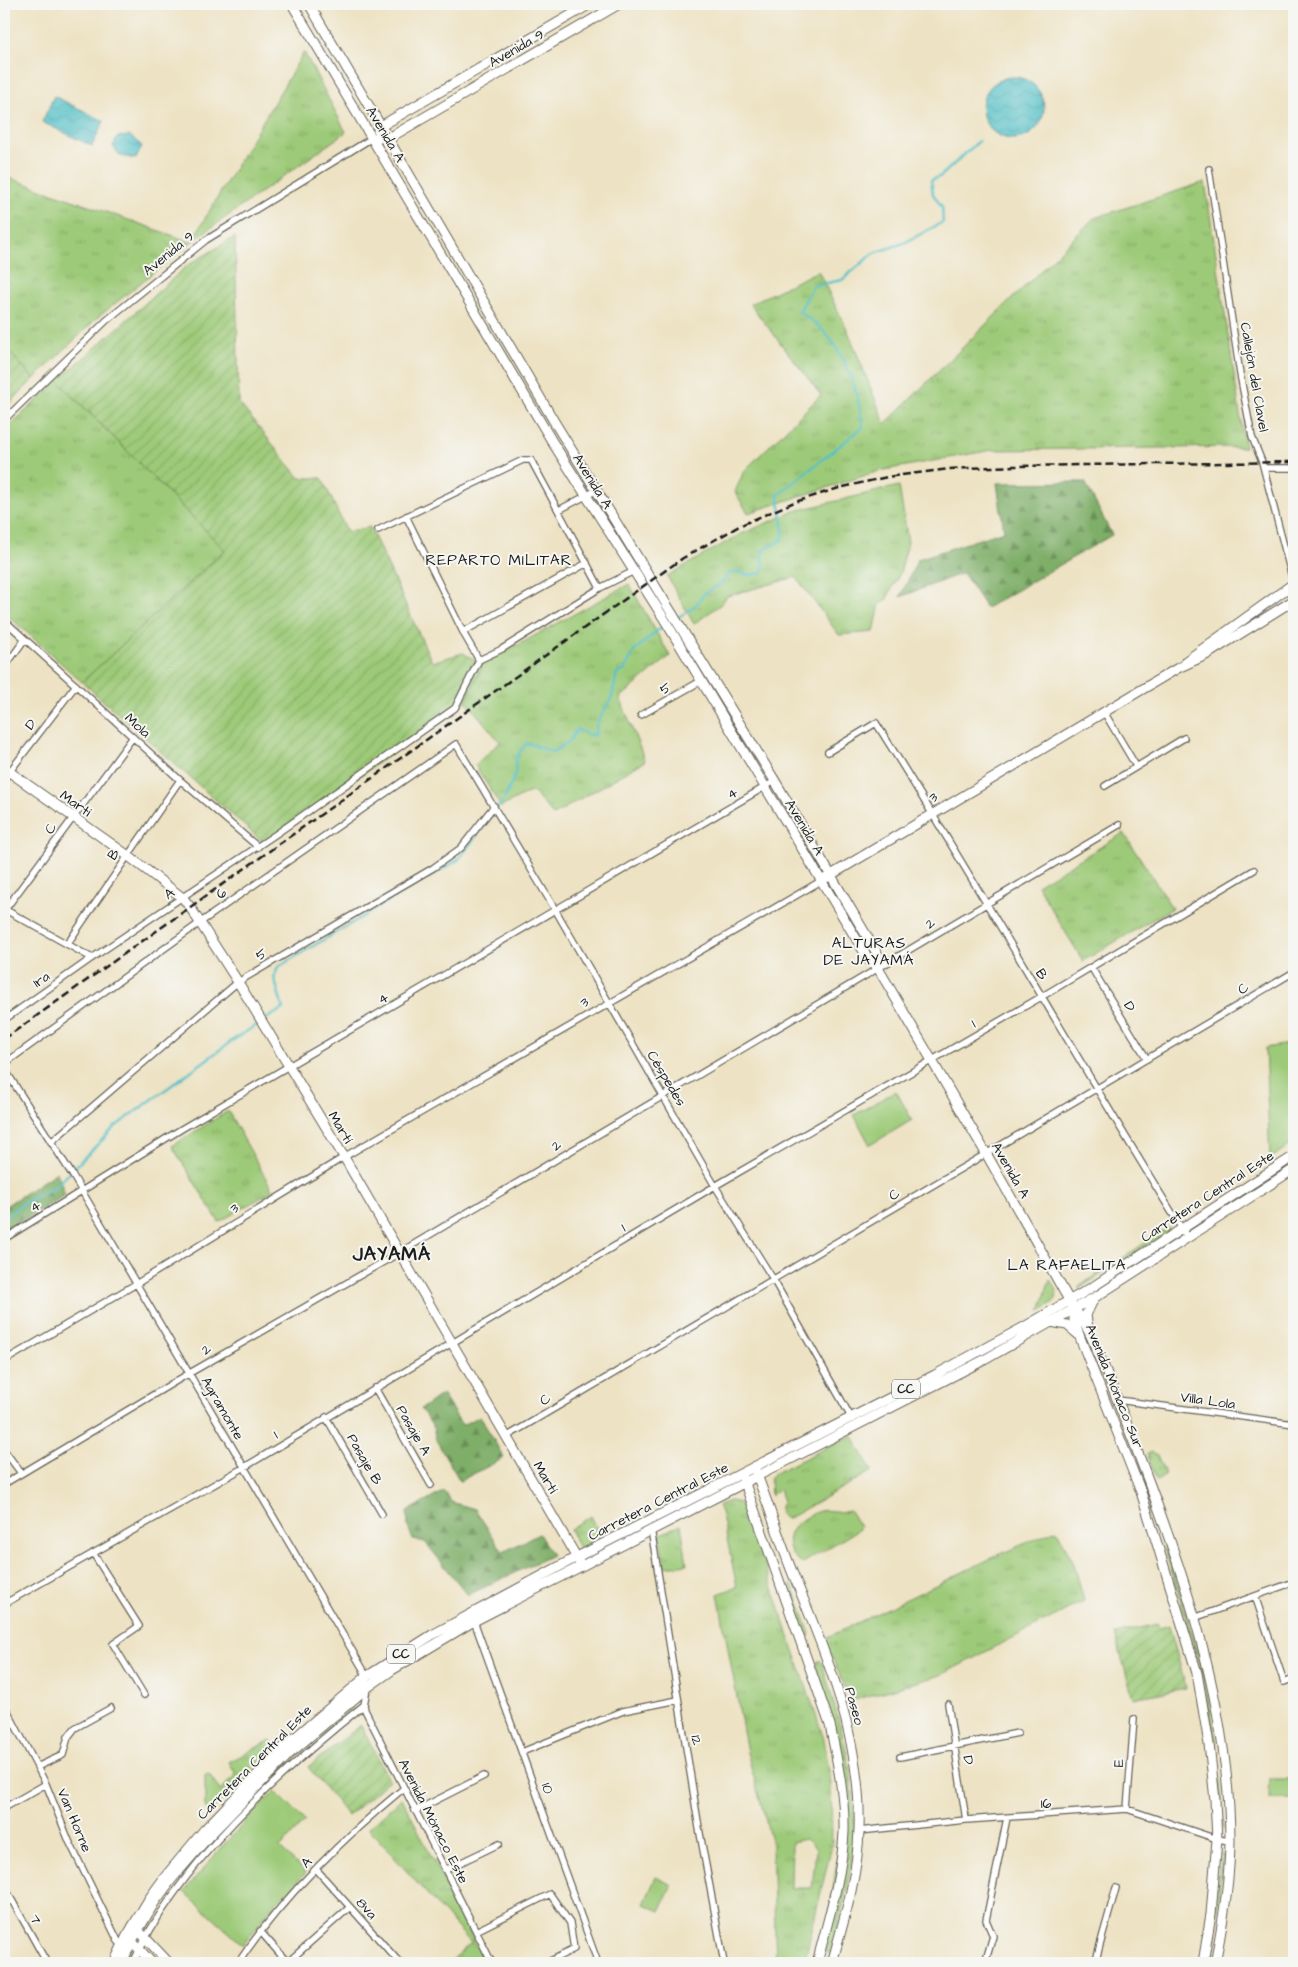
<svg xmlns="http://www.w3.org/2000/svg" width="1298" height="1967" font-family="'Architects Daughter',sans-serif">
<defs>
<pattern id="grass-tufts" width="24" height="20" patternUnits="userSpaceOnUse" patternTransform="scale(1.25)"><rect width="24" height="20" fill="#9dca78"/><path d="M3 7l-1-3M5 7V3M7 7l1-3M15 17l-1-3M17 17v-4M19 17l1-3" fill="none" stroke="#87ad67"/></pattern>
<pattern id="forest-firs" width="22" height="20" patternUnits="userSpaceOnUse" patternTransform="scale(1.25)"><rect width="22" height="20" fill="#7eae68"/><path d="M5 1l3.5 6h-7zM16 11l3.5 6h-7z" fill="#668d55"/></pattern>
<pattern id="garden-furrows" width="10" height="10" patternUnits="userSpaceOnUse" patternTransform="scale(1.25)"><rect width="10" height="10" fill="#9dca78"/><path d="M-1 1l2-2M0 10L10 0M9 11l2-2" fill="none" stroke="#87ad67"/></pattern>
<pattern id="water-waves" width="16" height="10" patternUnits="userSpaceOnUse" patternTransform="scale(1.25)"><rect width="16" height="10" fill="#52c0c7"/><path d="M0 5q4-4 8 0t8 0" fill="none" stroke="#47a4aa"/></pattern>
</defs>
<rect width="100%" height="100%" fill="#f6f6f2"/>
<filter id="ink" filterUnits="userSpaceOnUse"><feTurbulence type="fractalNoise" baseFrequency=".02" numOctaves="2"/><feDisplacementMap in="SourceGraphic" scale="10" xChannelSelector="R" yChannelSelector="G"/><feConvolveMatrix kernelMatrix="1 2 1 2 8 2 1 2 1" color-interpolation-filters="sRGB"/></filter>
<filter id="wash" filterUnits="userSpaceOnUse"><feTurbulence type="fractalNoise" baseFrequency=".0096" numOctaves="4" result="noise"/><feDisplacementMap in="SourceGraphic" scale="20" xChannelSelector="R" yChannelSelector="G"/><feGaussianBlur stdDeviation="1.12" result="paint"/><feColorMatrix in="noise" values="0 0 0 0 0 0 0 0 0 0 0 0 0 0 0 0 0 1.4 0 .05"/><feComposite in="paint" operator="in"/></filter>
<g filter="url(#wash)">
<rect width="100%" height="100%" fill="#ede2c3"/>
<!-- grass -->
<path fill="url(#grass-tufts)" stroke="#5c734a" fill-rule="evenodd" d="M 304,52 L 346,132 L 191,242 L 96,319 L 34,379 L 4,346 L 4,176 L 191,242 Z
M 1205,182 L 1245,447 L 992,450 L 879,471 L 748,513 L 735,492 L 744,471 L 821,395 L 750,304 L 818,271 L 848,331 L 885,424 L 1094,218 Z
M 58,381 L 225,550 L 82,682 L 4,612 L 4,431 Z
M 899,486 L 908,542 L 900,573 L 885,602 L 880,604 L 874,632 L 839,635 L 796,577 L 727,596 L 721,604 L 694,624 L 667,576 L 739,535 L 795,511 Z
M 629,584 L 670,656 L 620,698 L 645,761 L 553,815 L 532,791 L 501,807 L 475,765 L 500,742 L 466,701 L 483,664 Z
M 1124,833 L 1172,908 L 1083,961 L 1037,885 Z
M 228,1111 L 273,1191 L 219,1222 L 172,1146 Z
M 1168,1228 L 1170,1231 L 1080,1288 L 1078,1287 Z
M 1050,1279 C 1061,1299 1059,1299 1040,1311 Z
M 852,1435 L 872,1471 L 787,1519 C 780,1516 780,1513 780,1506 L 783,1502 L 779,1488 L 771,1496 L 770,1478 L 775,1473 Z
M 1151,1452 L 1157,1455 L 1164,1471 L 1164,1476 L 1157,1481 L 1147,1454 Z
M 730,1501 L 740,1503 L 746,1509 L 824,1739 L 831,1784 L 832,1845 L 804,1963 L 776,1963 L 772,1844 L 747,1752 L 718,1594 L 737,1587 L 722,1515 L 718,1505 ZM 806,1839 L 816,1849 L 812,1888 L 791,1888 L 792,1842 Z
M 823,1510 L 844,1512 L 850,1511 L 860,1527 L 858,1530 L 803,1563 C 796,1561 793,1557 790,1550 C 782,1529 805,1515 823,1510 Z
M 591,1516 L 602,1537 L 579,1549 L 570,1529 Z
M 681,1524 L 687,1564 L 665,1567 L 659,1535 Z
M 1057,1530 L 1074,1564 L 1084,1601 L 941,1675 L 851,1701 L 824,1639 L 998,1555 Z
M 1163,1535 L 1204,1671 L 1216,1741 L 1224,1829 L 1222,1829 L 1213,1741 L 1201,1670 L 1161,1536 Z
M 791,1584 L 793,1586 L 810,1634 L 807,1636 L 804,1635 L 788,1587 Z
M 818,1661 L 821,1661 C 838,1717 857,1774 854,1833 C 853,1873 841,1913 831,1952 L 827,1953 L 825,1948 L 846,1794 L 842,1756 L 837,1735 L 816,1665 Z
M 352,1706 L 353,1709 L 294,1759 L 218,1835 L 176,1883 L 146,1929 L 144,1928 C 155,1912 164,1895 176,1880 C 228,1816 289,1760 352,1706 Z
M 271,1740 L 276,1746 L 209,1813 L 205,1806 L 205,1776 L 207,1773 L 210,1775 L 220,1791 L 236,1774 L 229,1762 Z
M 402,1798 L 485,1963 L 450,1962 L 471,1943 L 368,1828 Z
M 1221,1853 L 1224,1855 L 1211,1963 L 1207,1963 Z"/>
<!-- forest -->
<path fill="url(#forest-firs)" stroke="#4d6542" d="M 1085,482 L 1112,535 L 986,608 L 963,573 L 900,597 L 918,559 L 1004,531 L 997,483 Z
M 57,1172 L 65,1195 L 4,1231 L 4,1207 Z
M 442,1394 L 462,1425 L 480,1416 L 504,1458 L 460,1481 L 436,1440 L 433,1427 L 421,1409 Z
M 444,1491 L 451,1502 L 475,1509 L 503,1552 L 539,1534 L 552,1555 L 468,1595 L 425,1542 L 413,1540 L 408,1527 L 407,1512 Z"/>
<!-- park -->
<path fill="#9dca78" stroke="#5c734a" d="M 1294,1043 L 1294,1142 L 1270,1159 L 1265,1048 Z
M 896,1091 L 912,1120 L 870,1145 L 854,1115 Z
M 1270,1779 L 1294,1779 L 1294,1799 L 1269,1799 Z
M 275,1791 L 305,1821 L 280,1848 L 306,1873 L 275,1904 L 243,1945 L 184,1892 L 226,1842 Z
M 656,1877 L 672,1885 L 660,1911 L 644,1904 Z"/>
<!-- garden -->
<path fill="url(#garden-furrows)" stroke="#5c734a" d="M 235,237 L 239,403 L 300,478 L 322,478 L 347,532 L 370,527 L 432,662 L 463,653 L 483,664 L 466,701 L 264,843 L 82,682 L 225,550 L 58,381 L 188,265 Z
M 4,346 L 34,379 L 4,409 Z
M 1157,1624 L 1160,1628 L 1169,1625 L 1186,1688 L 1133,1698 L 1115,1634 Z
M 361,1725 L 389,1780 L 348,1816 L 308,1767 Z"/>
<!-- water -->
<path fill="url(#water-waves)" stroke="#376e72" d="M982 108a31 31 0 1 1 62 0a31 31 0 1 1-62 0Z
M 54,96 L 104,121 L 92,146 L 42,122 Z
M 130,136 L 142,146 L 136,159 L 120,156 L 113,146 L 118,137 Z"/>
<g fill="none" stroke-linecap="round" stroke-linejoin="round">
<!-- stream -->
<path stroke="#52c0c7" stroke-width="2.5" d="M 264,1020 L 283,1009 L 274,977 L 278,967 L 458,860 L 505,798 L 515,774 L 516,757 L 527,743 L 553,752 L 570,741 L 577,729 L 588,735 L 595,735 L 597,723 L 612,697 L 617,673 L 624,671 L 634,651 L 657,631 L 694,607 L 705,593 L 719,585 L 729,574 L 738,572 L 748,575 L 762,573 L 764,569 L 762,551 L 783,539 L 783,524 L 778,495 L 863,427 C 858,383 839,334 799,312 L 813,286 L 842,280 L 874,253 L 904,243 L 943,222 L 942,207 L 933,194 L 931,180 L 941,176 L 979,141
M 4,1218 L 23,1203 L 55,1187 L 116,1126 L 236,1038 L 260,1023"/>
</g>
</g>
<g filter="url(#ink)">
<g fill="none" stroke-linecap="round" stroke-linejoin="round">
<defs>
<path id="street" d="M 1209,169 L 1240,374 L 1252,437 L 1262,462 L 1294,585
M 4,420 L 107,320 L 206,240 L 372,138
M 1264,468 L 1294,468
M 559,510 L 597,490
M 406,516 L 465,636 L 479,660
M 378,530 L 523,460 L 531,460 L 600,588
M 4,620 L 180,780 L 258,847
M 463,632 L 587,563
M 4,668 L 25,639
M 1104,712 L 1136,766
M 641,715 L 701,681
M 828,752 L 876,723 C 983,892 1081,1067 1187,1237
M 4,779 L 76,685
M 1105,786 L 1184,738
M 4,909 L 92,958
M 4,911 L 133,737
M 68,943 L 180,780
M 1091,967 L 1147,1059
M 4,1020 L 92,958 L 279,832 L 455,708 L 479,660 L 502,649 L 600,588 L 634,571
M 4,1064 L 201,922 L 456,744 L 556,911 L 715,1186 L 773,1279 L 852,1419
M 4,1068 L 73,1176 L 363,1669 L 367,1679
M 51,1142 L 238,982 L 433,868 L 461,848 L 494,806
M 4,1239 L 183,1128 L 775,781
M 4,1361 L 136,1284 L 344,1157 L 821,881
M 375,1388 L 431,1485
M 1118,1400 L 1294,1424
M 326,1417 L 382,1514
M 506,1437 L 1294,972
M 4,1450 L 21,1473
M 4,1484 L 188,1374 L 399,1253 L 1119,825
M 651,1529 L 699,1828 L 724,1963
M 93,1553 L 139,1626 L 113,1644 L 144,1695
M 1255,1596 L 1284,1682 L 1294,1678
M 4,1604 L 243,1468 L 715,1186 L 1041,997 L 1254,870
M 1194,1618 L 1294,1582
M 474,1621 L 598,1963
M 367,1689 L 364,1705 L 365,1710 L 492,1963
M 4,1704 L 46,1784 L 69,1841 L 118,1941 L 122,1945
M 948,1704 L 966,1820
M 522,1752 L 623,1711 L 678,1700
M 900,1757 L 1018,1733
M 37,1767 L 63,1755 L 68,1737 L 75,1728 L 111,1708
M 4,1808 L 46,1784
M 1127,1809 L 1134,1719
M 415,1811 L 484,1776
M 859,1831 L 966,1820 L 1127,1809 L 1217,1839 L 1230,1841
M 316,1869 L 400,1963
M 445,1870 L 499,1844
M 4,1886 L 47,1963
M 260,1931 L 288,1963
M 476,1931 L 550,1894 L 570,1923 L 574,1949 L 546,1963
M 288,1962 L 350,1907
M 133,1963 C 178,1864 280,1772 364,1705
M 238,1963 C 283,1896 342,1839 404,1788
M 985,1963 L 993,1936 L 986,1920 L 1007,1818
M 1095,1963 L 1116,1888"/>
<path id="secondary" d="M 292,4 L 553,443 L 663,617 L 869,960 L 878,968 L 987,1155 L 1074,1309 C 1088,1325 1094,1343 1102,1362 C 1113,1388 1123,1414 1133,1440 C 1182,1567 1229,1701 1230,1839 C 1230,1881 1223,1923 1215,1963
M 309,4 L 555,423 L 775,781 L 878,955 L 878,968
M 378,130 L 381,126 L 590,4
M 372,138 L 389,138 L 619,4
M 1186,661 L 1293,584
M 4,768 L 127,855 L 183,898 L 190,907 L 238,982 L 344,1157 L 581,1565
M 826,878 L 1178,668 L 1206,655 L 1294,600
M 1074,1309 L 1074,1320 L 1079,1335 L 1141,1492 L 1197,1673 L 1209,1744 L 1215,1800 L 1217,1839 L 1211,1914 L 1203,1963
M 754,1467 C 768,1503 779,1539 793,1574 C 827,1655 862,1740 859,1829 C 858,1875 844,1920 832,1963
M 742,1475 L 830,1725 C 837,1760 845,1796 844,1832 C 842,1876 828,1920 817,1963
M 133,1926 L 138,1930 L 169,1963
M 127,1936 L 152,1963"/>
<path id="primary" d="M 1051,1322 L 1067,1325 L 1079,1335
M 1088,1328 L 1086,1315 L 1094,1298
M 114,1963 L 127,1936 L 149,1899 L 165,1877 L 205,1829 L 284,1747 L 366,1677 L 432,1635 L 577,1557 L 935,1375 L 1026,1326 L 1091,1288 L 1294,1156
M 122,1963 L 132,1941 L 154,1903 L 171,1880 L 209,1836 L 289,1754 L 368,1687 L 392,1670 L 474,1621 L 984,1360 L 1097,1296 L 1294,1169"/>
</defs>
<!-- street casing -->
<use href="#street" stroke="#656156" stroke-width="8"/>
<!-- secondary casing -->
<use href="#secondary" stroke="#656156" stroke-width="11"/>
<!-- primary casing -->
<use href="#primary" stroke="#656156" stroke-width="11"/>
<!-- street -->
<use href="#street" stroke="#fff" stroke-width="5.5"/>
<!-- secondary -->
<use href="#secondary" stroke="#fff" stroke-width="9"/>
<!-- primary -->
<use href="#primary" stroke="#fff" stroke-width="9"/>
<!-- rail -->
<path stroke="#1c1c1c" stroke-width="2.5" stroke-dasharray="8 4" stroke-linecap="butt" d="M 4,1039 L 683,558 L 741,525 L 792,503 L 839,488 L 887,477 L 949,469 L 1014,466 L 1294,462"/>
</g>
</g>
<g text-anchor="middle" stroke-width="4" stroke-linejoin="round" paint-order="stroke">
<!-- shield labels -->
<g fill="#f6f6f2" stroke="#5d5d5c" stroke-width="1">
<rect x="892" y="1379.5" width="28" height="19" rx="4"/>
<rect x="387" y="1644.5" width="28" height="19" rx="4"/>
</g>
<g font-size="12" font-weight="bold" fill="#1c1c1c">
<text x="906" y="1393">CC</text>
<text x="401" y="1658">CC</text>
</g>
<!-- street labels -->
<g font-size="14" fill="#1c1c1c" stroke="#f6f6f2">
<text transform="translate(516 48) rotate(-30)" y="5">Avenida 9</text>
<text transform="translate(386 134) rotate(59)" y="5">Avenida A</text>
<text transform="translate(168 253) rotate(-39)" y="5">Avenida 9</text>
<text transform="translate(1255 377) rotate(80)" y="5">Callejón del Clavel</text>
<text transform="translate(593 481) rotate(58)" y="5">Avenida A</text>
<text transform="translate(665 688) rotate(-30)" y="5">5</text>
<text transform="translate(30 724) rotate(-52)" y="5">D</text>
<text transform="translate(138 725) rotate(42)" y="5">Mola</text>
<text transform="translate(732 793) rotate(-31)" y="5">4</text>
<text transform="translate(933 797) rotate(-31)" y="5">3</text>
<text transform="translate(76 803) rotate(35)" y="5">Martí</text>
<text transform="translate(805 827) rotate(59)" y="5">Avenida A</text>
<text transform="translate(50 828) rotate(-54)" y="5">C</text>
<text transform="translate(113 854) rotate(-56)" y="5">B</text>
<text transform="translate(169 893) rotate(-34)" y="5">A</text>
<text transform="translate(221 893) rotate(-35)" y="5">6</text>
<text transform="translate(930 923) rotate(-30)" y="5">2</text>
<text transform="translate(261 954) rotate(-31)" y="5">5</text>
<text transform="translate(1042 974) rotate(59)" y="5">B</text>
<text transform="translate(41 979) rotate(-35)" y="5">1ra</text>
<text transform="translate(1243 988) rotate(-31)" y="5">C</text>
<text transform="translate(383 998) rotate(-30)" y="5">4</text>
<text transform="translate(584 1002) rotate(-30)" y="5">3</text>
<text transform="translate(1130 1006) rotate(59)" y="5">D</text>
<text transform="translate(973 1023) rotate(-30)" y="5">1</text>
<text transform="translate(667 1078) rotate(59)" y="5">Céspedes</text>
<text transform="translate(341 1127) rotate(59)" y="5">Martí</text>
<text transform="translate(556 1145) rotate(-31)" y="5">2</text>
<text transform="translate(1011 1170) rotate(60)" y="5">Avenida A</text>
<text transform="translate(894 1194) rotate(-30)" y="5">C</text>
<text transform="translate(1207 1196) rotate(-33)" y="5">Carretera Central Este</text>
<text transform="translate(35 1206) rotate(-31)" y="5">4</text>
<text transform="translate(234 1208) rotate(-31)" y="5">3</text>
<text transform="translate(623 1227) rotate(-31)" y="5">1</text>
<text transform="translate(206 1349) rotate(-30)" y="5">2</text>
<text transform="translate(1115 1386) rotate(68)" y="5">Avenida Mónaco Sur</text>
<text transform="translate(545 1399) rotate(-31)" y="5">C</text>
<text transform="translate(1208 1400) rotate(8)" y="5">Villa Lola</text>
<text transform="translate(223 1408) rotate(60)" y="5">Agramonte</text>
<text transform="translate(414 1430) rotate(60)" y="5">Pasaje A</text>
<text transform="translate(275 1434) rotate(-32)" y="5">1</text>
<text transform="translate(365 1459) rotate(60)" y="5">Pasaje B</text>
<text transform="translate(546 1477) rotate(59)" y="5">Martí</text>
<text transform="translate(658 1501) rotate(-27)" y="5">Carretera Central Este</text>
<text transform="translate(855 1706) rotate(74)" y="5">Paseo</text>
<text transform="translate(697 1740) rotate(81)" y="5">12</text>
<text transform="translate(969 1760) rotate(81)" y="5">D</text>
<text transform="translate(254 1762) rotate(-45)" y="5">Carretera Central Este</text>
<text transform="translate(1118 1763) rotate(-86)" y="5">E</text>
<text transform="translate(548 1788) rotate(70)" y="5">10</text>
<text transform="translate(1046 1803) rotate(-4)" y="5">16</text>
<text transform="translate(75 1820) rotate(67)" y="5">Van Horne</text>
<text transform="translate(434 1821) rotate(63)" y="5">Avenida Mónaco Este</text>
<text transform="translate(306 1862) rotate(-46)" y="5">A</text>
<text transform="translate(367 1908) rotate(48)" y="5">8va</text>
<text transform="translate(36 1919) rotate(61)" y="5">7</text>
</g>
<!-- neighbourhood labels -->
<g font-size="15" letter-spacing="1" fill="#1c1c1c" stroke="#f6f6f2">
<text x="499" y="565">REPARTO MILITAR</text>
<text x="869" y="948">ALTURAS<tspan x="869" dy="17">DE JAYAMÁ</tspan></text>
<text x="1067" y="1270">LA RAFAELITA</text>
</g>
<!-- district labels -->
<g font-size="19" font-weight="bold" letter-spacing="1" fill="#1c1c1c" stroke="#f6f6f2">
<text x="392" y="1260">JAYAMÁ</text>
</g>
</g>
<!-- margin -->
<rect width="1298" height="1967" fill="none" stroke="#f6f6f2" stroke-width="20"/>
</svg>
